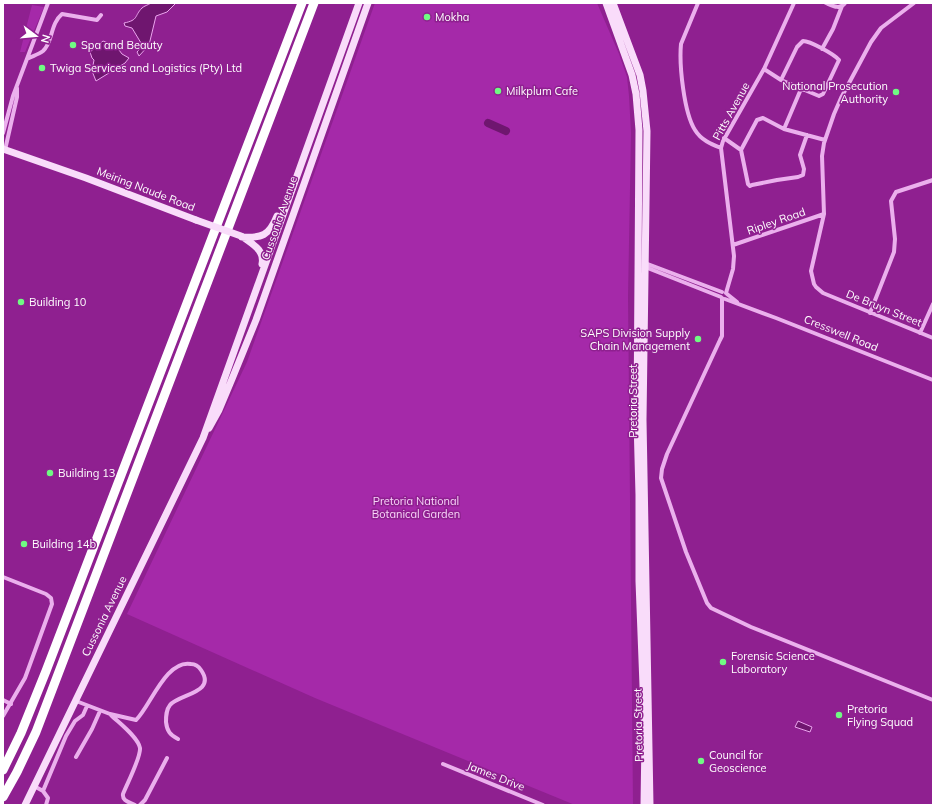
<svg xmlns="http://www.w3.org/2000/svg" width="936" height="808" font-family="Mulish,sans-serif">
<rect width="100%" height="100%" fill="#8f2090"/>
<!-- green -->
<path fill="#a529a9" d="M 375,3 L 597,3 L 619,54 L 627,77 L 629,96 L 631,133 L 628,297 L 633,805 L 575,805 L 315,698 L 127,614 L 247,362 Z
M 32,5 L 44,7 L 25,52 L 20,52 Z"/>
<!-- water -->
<path fill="#6f166f" stroke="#eba4ee" d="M 151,3 L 176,3 L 167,12 L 156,16 L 149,45 L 139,56 L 137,52 L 141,48 L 141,43 L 132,28 L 125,26 L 124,23 C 139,20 134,16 142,8 C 144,6 148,5 151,3 Z
M 103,41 L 116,46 L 122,54 L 129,58 L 125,63 L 96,81 L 92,71 L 94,60 L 92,58 L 90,52 Z
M 798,721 L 812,727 L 810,732 L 795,727 Z"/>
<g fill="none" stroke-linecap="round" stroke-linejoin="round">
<!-- river -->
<path stroke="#6f166f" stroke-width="8" d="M 488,123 L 506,131"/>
<!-- street -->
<path stroke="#ebb0ed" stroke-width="4" d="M 698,3 L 681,44 C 679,65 684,113 695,130 C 701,140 711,144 721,148
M 826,3 C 833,6 840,10 845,3
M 914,3 L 881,28 L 871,42 L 841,98 L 834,114 L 824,143 L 822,156 L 824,214 L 811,271 L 814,284 L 816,287 L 823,293 L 933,338
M 822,49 L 833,29 L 842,6
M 29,58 C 33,56 39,54 43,51 C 53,42 50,24 62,14 L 97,20 L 101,15
M 764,69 L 781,80 L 819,96 L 823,94 L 839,60 C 834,54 810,41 803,41 L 797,47 L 781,80
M 784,129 L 801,89
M 3,133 L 13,96 L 48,3
M 807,135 L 800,155 L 804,169 L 803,175 L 798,177 L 777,180 L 752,185 L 750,186 L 748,184 L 741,150 L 757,120 L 763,118 L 784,129 L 825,140
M 724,138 L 741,150
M 5,150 L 17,97 L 17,88
M 733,245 L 824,214
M 645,263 L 722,292
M 645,267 L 721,297
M 726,293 L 733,269 L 734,256 L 721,148 L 723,141 L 764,69 L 794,3
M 727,294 L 737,302
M 722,298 L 722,336 L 720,340 L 667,454 L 662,469 L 661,478 L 686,552 L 707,603 L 711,608 L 751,627 L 933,700
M 725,299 L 776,318 L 933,380
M 870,313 L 894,252 L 895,239 L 891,201 L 896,192 L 933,180
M 920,333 L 933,304
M 3,577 L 46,594 L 51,598 L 52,604 L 25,678 L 3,716
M 3,700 L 11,704
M 76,701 L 110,714 L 136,720 C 150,707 166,659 191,664 C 195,664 199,667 201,670 C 217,693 179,694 170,705 C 166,710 166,716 166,722 C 167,731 170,735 178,739
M 111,715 C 119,723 138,737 140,748 C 141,757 127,784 123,794 C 122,801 129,802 135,805
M 76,757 L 92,729 L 100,711
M 443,764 L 543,805
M 34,786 L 43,791 L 48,798 L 46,805
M 43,791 L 66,736 L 75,721 L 83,715 L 87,706
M 140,805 L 145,800 L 167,758"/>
<!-- secondary -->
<path stroke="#f9dcfa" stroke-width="7" d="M 606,3 L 632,75 L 636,94 L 639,130 L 637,420 L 639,495 L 639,581 L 645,738 L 644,805
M 613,3 L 640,75 L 643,91 L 647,131 L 643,420 L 650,805
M 3,149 L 86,178 L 196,220
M 242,237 C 262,238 269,236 277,216
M 243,237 C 252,244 265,250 262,264
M 209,428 L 219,410 L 232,379 L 256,320 L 368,3
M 25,805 L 203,438 L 359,3"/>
<!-- highway -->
<path stroke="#fff" stroke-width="9" d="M 3,770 L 21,733 L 46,671 L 302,3
M 3,797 L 17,772 L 36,732 L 314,3"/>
<!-- secondary-bridge -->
<path stroke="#f9dcfa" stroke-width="7" d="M 196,220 L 241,236"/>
</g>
<!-- markers -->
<g fill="#70fa83" stroke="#8f2090" stroke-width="1.5">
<circle cx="427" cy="17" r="4"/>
<circle cx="73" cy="45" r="4"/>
<circle cx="42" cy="68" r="4"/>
<circle cx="498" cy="91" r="4"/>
<circle cx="896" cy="92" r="4"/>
<circle cx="21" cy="302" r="4"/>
<circle cx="698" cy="339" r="4"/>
<circle cx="50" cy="473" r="4"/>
<circle cx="24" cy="544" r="4"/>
<circle cx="723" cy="662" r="4"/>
<circle cx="839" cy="715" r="4"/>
<circle cx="701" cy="761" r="4"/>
</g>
<g text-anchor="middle" stroke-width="3" stroke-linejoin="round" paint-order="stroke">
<!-- poi labels -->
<g font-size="11" fill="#fff" stroke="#8f2090" text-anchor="start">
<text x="435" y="21">Mokha</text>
<text x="81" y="49">Spa and Beauty</text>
<text x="50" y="72">Twiga Services and Logistics (Pty) Ltd</text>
<text x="888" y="90" text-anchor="end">National Prosecution<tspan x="888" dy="13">Authority</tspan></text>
<text x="506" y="95">Milkplum Cafe</text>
<text x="29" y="306">Building 10</text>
<text x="690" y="337" text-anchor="end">SAPS Division Supply<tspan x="690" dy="13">Chain Management</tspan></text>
<text x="58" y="477">Building 13</text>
<text x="32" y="548">Building 14b</text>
<text x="731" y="660">Forensic Science<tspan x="731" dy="13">Laboratory</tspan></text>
<text x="847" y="713">Pretoria<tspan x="847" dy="13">Flying Squad</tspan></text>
<text x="709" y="759">Council for<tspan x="709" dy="13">Geoscience</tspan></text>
</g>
<!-- street labels -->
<g font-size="11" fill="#fff" stroke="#8f2090">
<text transform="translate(731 111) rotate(-61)" y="4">Pitts Avenue</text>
<text transform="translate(146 189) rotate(21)" y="4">Meiring Naude Road</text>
<text transform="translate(279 218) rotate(-71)" y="4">Cussonia Avenue</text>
<text transform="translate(776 221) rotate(-19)" y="4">Ripley Road</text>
<text transform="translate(884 308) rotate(22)" y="4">De Bruyn Street</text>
<text transform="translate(841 333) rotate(22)" y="4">Cresswell Road</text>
<text transform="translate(633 401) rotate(-90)" y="4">Pretoria Street</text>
<text transform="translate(104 616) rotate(-64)" y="4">Cussonia Avenue</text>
<text transform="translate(638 725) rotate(-91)" y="4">Pretoria Street</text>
<text transform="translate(496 776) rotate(22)" y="4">James Drive</text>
</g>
<!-- park labels -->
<g font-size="11" fill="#f8d6f9" stroke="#8f2090">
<text x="416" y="505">Pretoria National<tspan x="416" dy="13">Botanical Garden</tspan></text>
</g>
</g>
<!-- border -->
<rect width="936" height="808" fill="none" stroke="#ffffff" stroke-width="8"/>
<!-- north arrow -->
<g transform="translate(36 36) rotate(106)" stroke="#8f2090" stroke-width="3" paint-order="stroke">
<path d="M0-3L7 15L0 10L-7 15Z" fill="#ffffff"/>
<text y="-6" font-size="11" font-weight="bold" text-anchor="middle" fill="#ffffff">N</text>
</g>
</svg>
